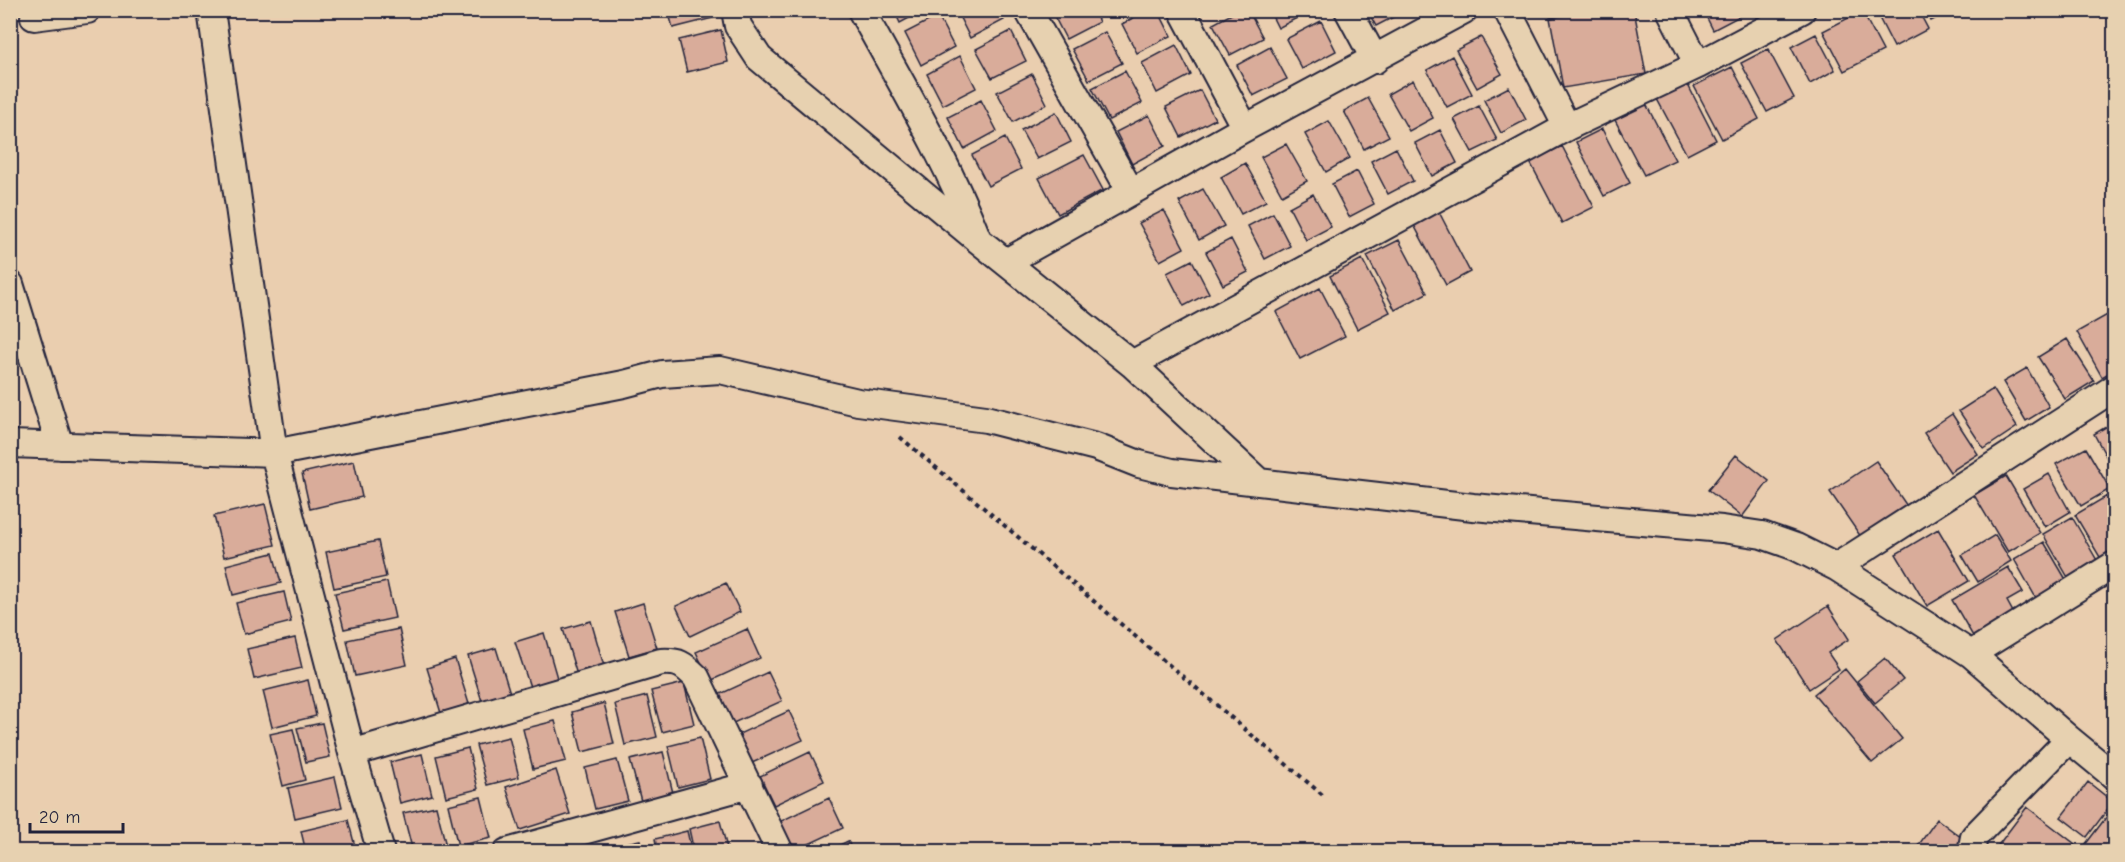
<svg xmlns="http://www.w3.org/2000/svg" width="2125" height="862" font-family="'Comic Neue',sans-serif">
<rect width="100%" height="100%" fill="#eaceaf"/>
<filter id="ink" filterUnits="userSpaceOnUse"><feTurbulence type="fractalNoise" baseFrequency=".0167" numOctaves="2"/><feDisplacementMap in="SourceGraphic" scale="12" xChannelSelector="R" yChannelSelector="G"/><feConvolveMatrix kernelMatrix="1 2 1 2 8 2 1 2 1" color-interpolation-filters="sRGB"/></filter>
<g filter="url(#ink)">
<!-- building -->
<path fill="#d9ac9a" stroke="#22223b" stroke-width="1.5" d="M 668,10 L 716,10 L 717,17 L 673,28 Z
M 894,10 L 924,10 L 900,23 Z
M 956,10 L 999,10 L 1004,20 L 970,38 Z
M 1051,10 L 1093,10 L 1099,22 L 1066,39 Z
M 1147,10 L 1158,10 L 1171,36 L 1137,53 L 1122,24 Z
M 1239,10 L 1248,10 L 1263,38 L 1230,55 L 1213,24 Z
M 1269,10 L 1312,10 L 1278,28 Z
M 1367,10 L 1407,10 L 1376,26 Z
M 1593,10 L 1634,10 L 1646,74 L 1563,88 L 1550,18 Z
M 1703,10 L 1734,10 L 1738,17 L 1713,30 Z
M 1875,10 L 1918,10 L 1928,29 L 1894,47 Z
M 1926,10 L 1952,10 L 1931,21 Z
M 1862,11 L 1883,51 L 1844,71 L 1823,31 Z
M 938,16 L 954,47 L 921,65 L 905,33 Z
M 1321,21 L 1336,51 L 1302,69 L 1286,39 Z
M 721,30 L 728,62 L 687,72 L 679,40 Z
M 1011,31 L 1026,61 L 992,78 L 976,49 Z
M 1105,32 L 1122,63 L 1089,80 L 1072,49 Z
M 1816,34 L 1835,70 L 1810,84 L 1791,47 Z
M 1481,37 L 1502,74 L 1477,88 L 1456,50 Z
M 1176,45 L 1191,75 L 1157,93 L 1142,63 Z
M 1270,47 L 1287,79 L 1253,96 L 1237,65 Z
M 1768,49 L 1794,98 L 1767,112 L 1741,63 Z
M 960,56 L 976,88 L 943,105 L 927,74 Z
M 1452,56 L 1472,94 L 1447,107 L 1427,70 Z
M 1732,67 L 1759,119 L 1722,139 L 1694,86 Z
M 1125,71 L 1142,103 L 1109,120 L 1092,88 Z
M 1032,74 L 1047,104 L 1013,122 L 997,92 Z
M 1413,80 L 1433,118 L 1409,131 L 1388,94 Z
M 1687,83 L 1716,140 L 1687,155 L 1657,99 Z
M 1509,87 L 1526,120 L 1501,133 L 1484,100 Z
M 1200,90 L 1215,119 L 1181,137 L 1166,107 Z
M 1368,98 L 1389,136 L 1364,149 L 1344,111 Z
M 981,100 L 997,131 L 964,149 L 948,117 Z
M 1646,104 L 1675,160 L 1644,175 L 1615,120 Z
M 1479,106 L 1497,140 L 1472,152 L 1454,119 Z
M 1056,112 L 1071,142 L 1037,159 L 1021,130 Z
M 1149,115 L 1165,146 L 1132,164 L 1116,132 Z
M 1329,121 L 1350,158 L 1326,172 L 1305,134 Z
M 1602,129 L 1630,183 L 1604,196 L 1576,142 Z
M 1440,130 L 1457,163 L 1432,176 L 1415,143 Z
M 1005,138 L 1021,169 L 988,186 L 972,155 Z
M 1286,144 L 1307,181 L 1282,195 L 1261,157 Z
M 1562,146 L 1594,207 L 1562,223 L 1530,162 Z
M 1396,148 L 1413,181 L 1388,194 L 1371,161 Z
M 1084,155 L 1103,190 L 1058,214 L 1039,178 Z
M 1245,163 L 1266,201 L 1241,214 L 1221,177 Z
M 1357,171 L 1374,204 L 1349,217 L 1332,184 Z
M 1203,189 L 1224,226 L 1199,240 L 1179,202 Z
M 1313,194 L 1331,227 L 1306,240 L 1289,207 Z
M 1164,210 L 1184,248 L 1160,261 L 1139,223 Z
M 1439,212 L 1470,272 L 1446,285 L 1414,225 Z
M 1273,213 L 1290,246 L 1265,259 L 1248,226 Z
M 1231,239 L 1248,272 L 1223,285 L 1206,252 Z
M 1399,240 L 1427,293 L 1395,310 L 1367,256 Z
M 1362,259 L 1390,312 L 1357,329 L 1330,276 Z
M 1192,260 L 1209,293 L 1184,306 L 1167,273 Z
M 1320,288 L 1345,336 L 1300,359 L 1276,312 Z
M 2109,314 L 2114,324 L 2114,370 L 2102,377 L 2077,332 Z
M 2067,339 L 2094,381 L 2065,399 L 2038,357 Z
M 2027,368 L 2049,407 L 2026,421 L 2003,382 Z
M 1993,389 L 2017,427 L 1984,449 L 1959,411 Z
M 1952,414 L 1978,454 L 1950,472 L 1924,433 Z
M 2114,422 L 2114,468 L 2113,469 L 2094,434 Z
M 2086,448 L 2110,489 L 2081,506 L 2056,464 Z
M 1736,455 L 1769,481 L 1742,517 L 1708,490 Z
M 354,461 L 362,497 L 310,509 L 302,473 Z
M 1876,461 L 1907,506 L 1861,537 L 1830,492 Z
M 2049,474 L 2070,512 L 2045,527 L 2023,489 Z
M 2006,476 L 2040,533 L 2008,552 L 1974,495 Z
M 2107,496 L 2114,509 L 2114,558 L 2104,564 L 2075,515 Z
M 265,504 L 275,545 L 224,557 L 214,516 Z
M 2072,517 L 2102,569 L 2073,586 L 2043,534 Z
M 1938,529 L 1969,581 L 1927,606 L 1896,554 Z
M 1995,535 L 2011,561 L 1978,582 L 1962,555 Z
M 378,541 L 386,577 L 334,588 L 326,552 Z
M 2044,542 L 2071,588 L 2040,605 L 2014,559 Z
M 273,553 L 281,583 L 233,595 L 226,565 Z
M 2008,567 L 2023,592 L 2007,601 L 2014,614 L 1974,638 L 1952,600 Z
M 387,582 L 395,618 L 344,629 L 335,593 Z
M 726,583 L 740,612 L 690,636 L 676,606 Z
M 284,592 L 291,622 L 244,634 L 236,603 Z
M 643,603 L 657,648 L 629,656 L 615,612 Z
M 1828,606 L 1849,639 L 1828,653 L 1839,669 L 1809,689 L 1777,640 Z
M 591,621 L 604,666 L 577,675 L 563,629 Z
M 399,629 L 407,665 L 355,676 L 347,640 Z
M 747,629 L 760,658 L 710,681 L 696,652 Z
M 544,633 L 557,678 L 530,687 L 515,642 Z
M 295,638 L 302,668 L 254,679 L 247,649 Z
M 496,648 L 510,693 L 482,701 L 468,656 Z
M 1885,658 L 1903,680 L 1875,703 L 1857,681 Z
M 455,659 L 469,704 L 441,713 L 427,668 Z
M 1845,669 L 1902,739 L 1872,763 L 1814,694 Z
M 768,672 L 782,701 L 731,724 L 718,695 Z
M 308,680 L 316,716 L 272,727 L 263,691 Z
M 684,683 L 694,724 L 662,732 L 651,691 Z
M 647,696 L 657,737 L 625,745 L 615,704 Z
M 604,703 L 614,744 L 582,752 L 572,712 Z
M 789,711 L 803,740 L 752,763 L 739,734 Z
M 555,721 L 566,761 L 533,769 L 523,729 Z
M 322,723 L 330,757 L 306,762 L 297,728 Z
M 293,729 L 305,780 L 283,786 L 270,734 Z
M 509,737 L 519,777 L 487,785 L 476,745 Z
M 700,738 L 710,779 L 678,787 L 668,746 Z
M 468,748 L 478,789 L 446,797 L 436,756 Z
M 663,752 L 673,793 L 641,801 L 630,760 Z
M 810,752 L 824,781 L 774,805 L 760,776 Z
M 422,754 L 432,795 L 400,803 L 390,762 Z
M 617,760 L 628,801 L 595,809 L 585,768 Z
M 556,770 L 570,814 L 520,830 L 506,787 Z
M 335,777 L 342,807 L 295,818 L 288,788 Z
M 2088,782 L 2113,802 L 2087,837 L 2061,817 Z
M 481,797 L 491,838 L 458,846 L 448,805 Z
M 829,798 L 843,828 L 792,852 L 779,822 Z
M 436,806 L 446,846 L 424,852 L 413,852 L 403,813 Z
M 2027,807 L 2075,844 L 2069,852 L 1993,852 Z
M 2114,807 L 2114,852 L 2093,852 L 2085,845 Z
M 1937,819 L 1971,845 L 1966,852 L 1915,850 Z
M 348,820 L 356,850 L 306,852 L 301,831 Z
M 720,821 L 728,852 L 694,852 L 689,829 Z
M 687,831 L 692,852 L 658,852 L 655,839 Z
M 640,840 L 643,852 L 609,852 L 608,847 Z
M 848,841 L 853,852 L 825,852 Z"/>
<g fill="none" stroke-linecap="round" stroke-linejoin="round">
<defs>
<path id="minor" d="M 211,10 L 274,453 L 352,753 L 381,852
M 735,10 L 738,26 L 759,58 L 978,240 L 1132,364 L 1258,481
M 861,10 C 902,85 946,158 977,237
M 1028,10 L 1131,192
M 1182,10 L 1245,128
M 1348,10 L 1375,60
M 1507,10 L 1567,127
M 1670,10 L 1698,65
M 34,17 L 87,10
M 1006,262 L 1245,128 L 1464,10
M 10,284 L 60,446
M 1132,364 L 1567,127 L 1698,65 L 1802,10
M 10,444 L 274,453 L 624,384 L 662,374 L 720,370 L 858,402 L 986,419 L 1096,447 L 1139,464 L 1172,472 L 1473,507 L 1722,529 L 1762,535 L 1796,547 L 1836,567 L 1971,654 L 2069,739 L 2114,776
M 1836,567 L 2114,388
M 1971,654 L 2114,565
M 352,753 L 661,662 C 679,661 683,664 696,677 L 780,852
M 507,852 L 749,785
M 1971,852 L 1974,837 L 2069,739"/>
</defs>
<!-- minor casing -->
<use href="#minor" stroke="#22223b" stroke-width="30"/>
<!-- path -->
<path stroke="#22223b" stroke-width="4" stroke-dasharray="4.5 4.5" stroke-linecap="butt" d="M 900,437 L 1325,797"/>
<!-- minor -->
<use href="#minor" stroke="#e7d1b0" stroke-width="26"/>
</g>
</g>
<!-- margin -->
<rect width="2125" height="862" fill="none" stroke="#e7d1b0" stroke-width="36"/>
<rect x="18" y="18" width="2089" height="826" fill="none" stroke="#22223b" stroke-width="2" filter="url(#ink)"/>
<!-- scale -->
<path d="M30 823v9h93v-9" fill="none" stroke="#22223b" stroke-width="3"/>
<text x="39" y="823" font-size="18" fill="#22223b" stroke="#e7d1b0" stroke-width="4.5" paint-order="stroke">20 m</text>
</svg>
